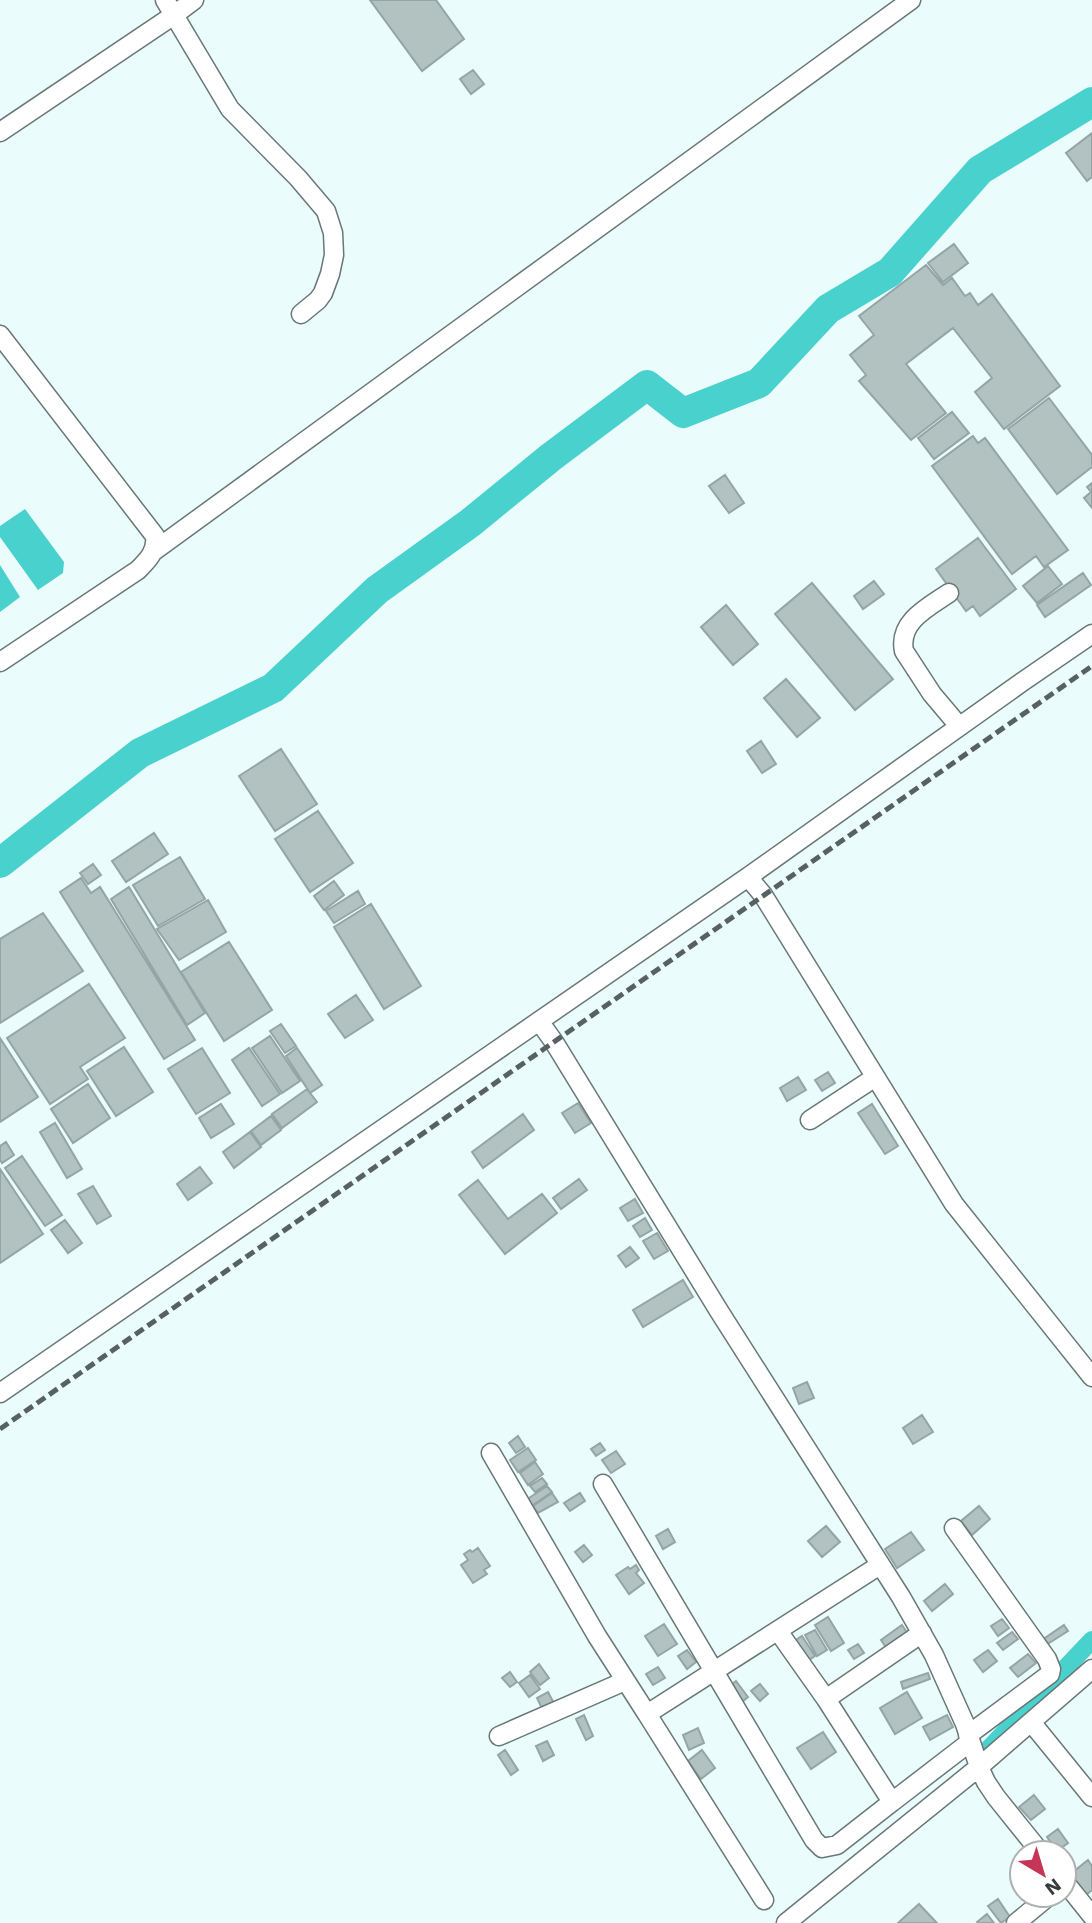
<svg xmlns="http://www.w3.org/2000/svg" width="1092" height="1923" font-family="'Work Sans',sans-serif">
<rect width="100%" height="100%" fill="#eafcfb"/>
<!-- water -->
<path fill="#49d1cd" d="M 25,509 L 64,562 L 63,573 L 38,590 L 0,537 L 0,526 Z
M 0,565 L 20,597 L 0,612 Z"/>
<g fill="none" stroke-linecap="round" stroke-linejoin="round">
<!-- canal -->
<path stroke="#49d1cd" stroke-width="18" d="M 981,1757 L 1092,1640"/>
<!-- river -->
<path stroke="#49d1cd" stroke-width="30" d="M 0,863 L 140,753 L 273,688 L 377,590 L 470,523 L 551,457 L 647,385 L 683,413 L 759,383 L 828,309 L 890,272 L 980,170 L 1092,102"/>
</g>
<!-- building -->
<path fill="#b1c2c1" stroke="#95a5a5" stroke-width="2" d="M 370,0 L 436,0 L 464,39 L 422,71 Z
M 473,70 L 484,84 L 471,94 L 460,79 Z
M 1092,133 L 1092,177 L 1087,181 L 1066,153 Z
M 954,244 L 968,263 L 943,282 L 928,263 Z
M 926,265 L 943,285 L 952,278 L 965,296 L 970,293 L 978,305 L 992,294 L 1060,386 L 1004,429 L 975,392 L 992,378 L 953,328 L 906,364 L 946,413 L 911,440 L 859,381 L 866,375 L 850,355 L 874,335 L 859,316 Z
M 1049,398 L 1092,455 L 1092,467 L 1057,494 L 1008,429 Z
M 952,412 L 969,433 L 934,459 L 918,438 Z
M 973,436 L 978,443 L 985,438 L 1068,550 L 1044,567 L 1036,556 L 1012,574 L 932,466 Z
M 725,475 L 744,503 L 729,513 L 709,486 Z
M 1092,483 L 1092,508 L 1084,498 L 1091,492 L 1087,487 Z
M 978,538 L 1016,589 L 980,616 L 973,606 L 966,611 L 936,569 Z
M 1048,566 L 1062,584 L 1037,603 L 1023,586 Z
M 1083,573 L 1091,585 L 1045,617 L 1037,605 Z
M 874,581 L 884,594 L 863,609 L 854,596 Z
M 812,583 L 893,679 L 855,710 L 775,614 Z
M 726,605 L 758,644 L 733,665 L 701,627 Z
M 786,679 L 820,718 L 797,737 L 764,698 Z
M 761,741 L 776,764 L 762,773 L 747,751 Z
M 281,749 L 317,804 L 275,831 L 239,776 Z
M 318,811 L 353,863 L 310,892 L 275,839 Z
M 154,833 L 168,854 L 126,882 L 112,861 Z
M 180,857 L 205,899 L 158,926 L 133,885 Z
M 93,864 L 101,875 L 88,884 L 80,873 Z
M 81,878 L 91,893 L 100,887 L 195,1040 L 164,1059 L 60,892 Z
M 334,881 L 344,895 L 324,910 L 314,896 Z
M 129,887 L 205,1013 L 187,1025 L 111,899 Z
M 358,891 L 365,904 L 334,923 L 326,911 Z
M 208,900 L 226,932 L 179,960 L 157,929 Z
M 371,904 L 421,986 L 384,1009 L 334,927 Z
M 43,913 L 83,971 L 0,1023 L 0,939 Z
M 229,942 L 272,1010 L 224,1041 L 181,972 Z
M 89,984 L 125,1038 L 80,1067 L 88,1079 L 50,1104 L 7,1038 Z
M 356,995 L 373,1020 L 345,1038 L 328,1014 Z
M 281,1024 L 296,1046 L 285,1053 L 270,1031 Z
M 270,1036 L 300,1081 L 282,1093 L 252,1048 Z
M 0,1038 L 38,1097 L 0,1122 Z
M 124,1047 L 153,1092 L 116,1116 L 87,1071 Z
M 202,1048 L 230,1093 L 196,1114 L 168,1069 Z
M 249,1048 L 280,1094 L 262,1106 L 232,1060 Z
M 297,1048 L 322,1085 L 310,1093 L 286,1056 Z
M 828,1072 L 835,1083 L 822,1091 L 815,1080 Z
M 798,1077 L 806,1090 L 787,1101 L 780,1088 Z
M 88,1084 L 110,1118 L 73,1143 L 51,1109 Z
M 307,1089 L 317,1102 L 282,1128 L 272,1114 Z
M 578,1103 L 591,1123 L 575,1133 L 562,1113 Z
M 221,1104 L 234,1124 L 211,1138 L 199,1118 Z
M 872,1104 L 898,1146 L 885,1154 L 858,1113 Z
M 523,1114 L 534,1130 L 483,1168 L 472,1152 Z
M 271,1116 L 281,1130 L 261,1145 L 251,1131 Z
M 55,1123 L 82,1169 L 67,1178 L 40,1132 Z
M 250,1132 L 261,1147 L 234,1168 L 223,1152 Z
M 6,1142 L 14,1155 L 2,1163 L 0,1160 L 0,1146 Z
M 22,1156 L 62,1215 L 45,1226 L 5,1168 Z
M 200,1167 L 212,1183 L 188,1200 L 177,1184 Z
M 0,1169 L 43,1234 L 0,1263 Z
M 579,1179 L 587,1190 L 561,1209 L 553,1198 Z
M 478,1180 L 508,1219 L 542,1194 L 557,1213 L 505,1254 L 459,1195 Z
M 93,1186 L 111,1216 L 97,1224 L 78,1194 Z
M 635,1199 L 643,1213 L 628,1221 L 620,1208 Z
M 645,1218 L 652,1230 L 640,1237 L 633,1226 Z
M 65,1220 L 82,1243 L 68,1253 L 51,1230 Z
M 657,1233 L 668,1251 L 654,1259 L 643,1241 Z
M 630,1247 L 639,1258 L 626,1267 L 618,1256 Z
M 683,1280 L 693,1297 L 643,1327 L 633,1310 Z
M 807,1382 L 814,1398 L 799,1404 L 793,1388 Z
M 922,1415 L 933,1432 L 913,1444 L 903,1428 Z
M 518,1436 L 525,1447 L 516,1453 L 509,1443 Z
M 600,1443 L 605,1450 L 596,1456 L 591,1449 Z
M 528,1448 L 536,1460 L 518,1472 L 510,1460 Z
M 616,1451 L 625,1464 L 611,1473 L 602,1460 Z
M 535,1462 L 543,1474 L 528,1485 L 520,1473 Z
M 542,1478 L 547,1484 L 535,1492 L 530,1486 Z
M 547,1486 L 552,1492 L 530,1507 L 526,1500 Z
M 552,1493 L 558,1502 L 538,1513 L 533,1506 Z
M 580,1493 L 585,1501 L 570,1511 L 564,1503 Z
M 979,1506 L 990,1519 L 972,1535 L 961,1521 Z
M 826,1526 L 840,1542 L 822,1557 L 808,1541 Z
M 668,1529 L 675,1542 L 663,1549 L 656,1536 Z
M 911,1532 L 924,1550 L 897,1568 L 885,1549 Z
M 584,1545 L 592,1555 L 583,1562 L 575,1552 Z
M 478,1548 L 490,1566 L 484,1570 L 487,1574 L 473,1583 L 461,1565 L 468,1560 L 464,1554 L 470,1550 L 472,1552 Z
M 636,1565 L 639,1570 L 636,1573 L 644,1583 L 629,1594 L 616,1575 L 628,1567 L 630,1569 Z
M 945,1584 L 953,1594 L 932,1611 L 924,1601 Z
M 828,1617 L 844,1643 L 831,1651 L 815,1625 Z
M 1002,1619 L 1009,1628 L 998,1636 L 991,1626 Z
M 664,1624 L 677,1644 L 658,1656 L 645,1636 Z
M 902,1625 L 908,1634 L 887,1649 L 881,1640 Z
M 1064,1625 L 1068,1631 L 1046,1645 L 1042,1640 Z
M 815,1630 L 827,1650 L 817,1656 L 805,1635 Z
M 1012,1632 L 1018,1639 L 1003,1650 L 997,1643 Z
M 802,1636 L 815,1656 L 806,1662 L 793,1642 Z
M 858,1644 L 864,1653 L 854,1659 L 848,1650 Z
M 687,1650 L 696,1662 L 687,1669 L 678,1656 Z
M 988,1650 L 997,1661 L 983,1672 L 974,1660 Z
M 1028,1654 L 1036,1663 L 1018,1677 L 1010,1668 Z
M 539,1664 L 549,1678 L 540,1685 L 530,1672 Z
M 658,1667 L 665,1678 L 653,1685 L 646,1674 Z
M 510,1672 L 517,1682 L 510,1687 L 502,1678 Z
M 928,1673 L 930,1679 L 903,1689 L 901,1682 Z
M 530,1675 L 540,1689 L 529,1697 L 519,1683 Z
M 736,1681 L 748,1697 L 742,1702 L 730,1686 Z
M 760,1684 L 768,1694 L 760,1701 L 751,1691 Z
M 548,1692 L 556,1707 L 544,1713 L 537,1698 Z
M 907,1692 L 922,1718 L 895,1734 L 880,1708 Z
M 584,1715 L 593,1736 L 586,1740 L 576,1719 Z
M 947,1715 L 953,1727 L 930,1740 L 923,1727 Z
M 698,1728 L 704,1743 L 689,1750 L 683,1735 Z
M 823,1732 L 836,1752 L 811,1769 L 797,1748 Z
M 547,1741 L 554,1755 L 543,1761 L 536,1746 Z
M 505,1750 L 518,1770 L 511,1775 L 498,1755 Z
M 702,1750 L 715,1768 L 701,1779 L 688,1761 Z
M 1034,1795 L 1045,1809 L 1031,1820 L 1019,1807 Z
M 1058,1829 L 1068,1843 L 1057,1851 L 1047,1837 Z
M 1088,1860 L 1092,1866 L 1092,1890 L 1085,1896 L 1068,1876 Z
M 998,1899 L 1010,1917 L 1001,1923 L 988,1906 Z
M 919,1904 L 937,1923 L 898,1923 Z
M 987,1914 L 994,1923 L 978,1923 L 977,1922 Z"/>
<g fill="none" stroke-linecap="round" stroke-linejoin="round">
<defs>
<path id="minor" d="M 165,0 L 174,15 L 165,21
M 174,15 L 194,0
M 0,132 L 174,15 L 230,109 L 298,178 L 326,211 L 333,233 L 334,255 L 330,274 L 323,293 L 318,300 L 301,314
M 0,335 L 155,536 C 157,551 148,560 138,570 L 0,662
M 154,551 L 911,0
M 949,593 C 928,607 898,622 904,651 L 932,694 L 959,726
M 748,877 L 763,895 L 954,1204 L 1092,1377
M 539,1021 L 554,1042 L 719,1311 L 901,1597 L 934,1655 L 965,1724 L 979,1767 L 986,1782 L 996,1797 L 1041,1853
M 810,1120 L 874,1078
M 0,1393 L 748,877 L 1022,682 L 1092,634
M 491,1453 L 597,1636 L 647,1714 L 880,1565
M 603,1484 L 814,1840 L 822,1848 L 837,1845 L 892,1802
M 954,1528 L 1047,1659 L 1051,1669 L 1050,1674 L 968,1735
M 778,1631 L 826,1699 L 892,1802 L 970,1742
M 826,1699 L 922,1633
M 647,1714 L 764,1900
M 1031,1722 L 1092,1797
M 499,1736 L 625,1681
M 1064,1881 L 1092,1916
M 786,1923 L 979,1767 L 1092,1669
M 1016,1923 L 1050,1895"/>
</defs>
<!-- minor casing -->
<use href="#minor" stroke="#687877" stroke-width="21"/>
<!-- minor -->
<use href="#minor" stroke="#fff" stroke-width="18"/>
<!-- rail -->
<path stroke="#586161" stroke-width="5" stroke-dasharray="10 5" stroke-linecap="butt" d="M 0,1429 L 1092,666"/>
</g>
<!-- north arrow -->
<g transform="translate(1043 1874) rotate(142)"><circle r="33" fill="#ffffff" stroke="#aeb1b1" stroke-width="2"/>
<path d="M0-5L12 26L0 18L-12 26Z" fill="#c53555"/>
<text y="-10" font-size="19" font-weight="bold" text-anchor="middle" fill="#353c3c">N</text>
</g>
</svg>
